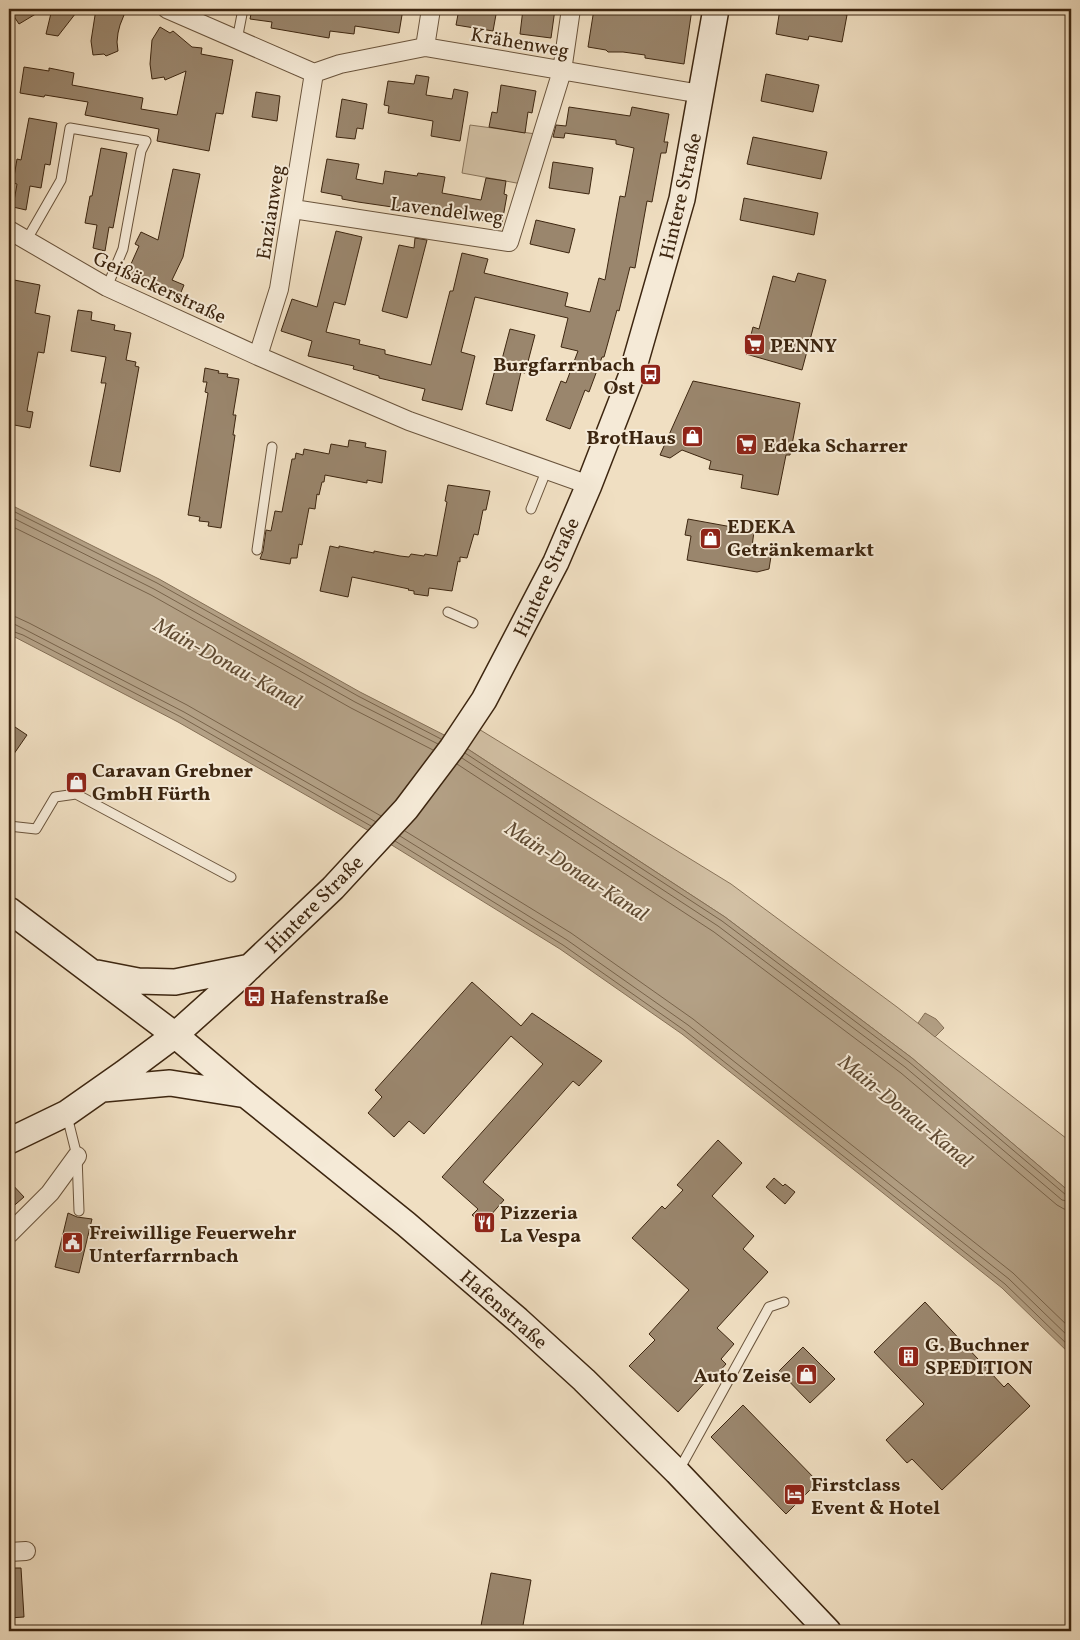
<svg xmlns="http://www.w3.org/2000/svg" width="1080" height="1640" font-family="Vollkorn,serif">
<rect width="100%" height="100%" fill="#f0dfc2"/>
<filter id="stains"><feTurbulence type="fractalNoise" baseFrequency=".004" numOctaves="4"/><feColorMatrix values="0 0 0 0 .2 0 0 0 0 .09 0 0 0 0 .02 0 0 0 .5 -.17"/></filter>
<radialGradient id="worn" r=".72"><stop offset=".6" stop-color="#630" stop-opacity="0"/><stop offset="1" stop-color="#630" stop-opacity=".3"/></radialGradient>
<!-- green -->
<path fill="#d2c0a4" stroke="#88735a" d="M 470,125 L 536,134 L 522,184 L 462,173 Z
M 467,723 L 482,731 L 731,884 L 897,1007 L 1071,1142 L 1071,1193 L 912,1058 L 725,917 L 454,740 Z"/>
<!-- water -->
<path fill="#b3a085" stroke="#846f56" d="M 9,504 L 159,579 L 360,692 L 454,740 L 725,917 L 912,1058 L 1071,1193 L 1071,1355 L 1002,1288 L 858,1173 L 682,1034 L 560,949 L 369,831 L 178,722 L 9,634 Z
M 925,1013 L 936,1019 L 944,1028 L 935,1037 L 918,1023 Z"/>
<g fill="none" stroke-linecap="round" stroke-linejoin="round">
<!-- shore -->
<path stroke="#78634a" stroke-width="1" d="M 9,509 L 157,583 L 358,696 L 441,739
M 9,516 L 154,589 L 355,702 L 438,744
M 9,525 L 151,595 L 351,708 L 433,750
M 9,616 L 16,617 L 29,623 L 187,705 L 381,816
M 9,624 L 14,624 L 26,630 L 184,712 L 376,822
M 9,630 L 23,635 L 181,717 L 371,826
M 465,753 L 722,921 L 909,1062 L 1066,1195 L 1071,1196
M 462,758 L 718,926 L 905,1067 L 1062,1200 L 1071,1202
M 457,764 L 714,932 L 901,1073 L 1057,1205 L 1064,1209 L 1071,1210
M 405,831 L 571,933 L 693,1019 L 1013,1273 L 1071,1329
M 400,836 L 567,940 L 688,1025 L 1009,1279 L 1071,1339
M 395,841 L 563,945 L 684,1030 L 1005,1284 L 1071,1348"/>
</g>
<!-- building -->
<path fill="#9a866d" stroke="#3d2610" d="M 9,9 L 44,9 L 19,24 Z
M 52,9 L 79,9 L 58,36 L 46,34 Z
M 96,9 L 116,9 L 124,15 L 120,25 L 118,33 L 117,42 L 118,51 L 106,56 L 104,54 L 93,55 L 91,41 Z
M 252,9 L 318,9 L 333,11 L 334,9 L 403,9 L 399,33 L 355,26 L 354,34 L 330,31 L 329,38 L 271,28 L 272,22 L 250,19 Z
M 459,9 L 497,9 L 493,31 L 456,25 Z
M 523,9 L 555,9 L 551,38 L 520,34 Z
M 594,9 L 692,9 L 684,64 L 645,58 L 645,55 L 623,52 L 608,52 L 606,50 L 588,47 Z
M 780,9 L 812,13 L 813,9 L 847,15 L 842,42 L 809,36 L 808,40 L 776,34 Z
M 160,27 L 170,33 L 173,31 L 192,47 L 202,48 L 201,54 L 233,60 L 223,114 L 216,113 L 209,151 L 157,141 L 159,129 L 85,115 L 88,102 L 45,95 L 44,97 L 20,93 L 24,67 L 49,71 L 49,68 L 74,73 L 72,85 L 143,98 L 141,109 L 177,115 L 186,71 L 165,80 L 164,77 L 152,79 L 150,64 L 152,40 Z
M 766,74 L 819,85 L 813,112 L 761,101 Z
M 416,75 L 429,77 L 426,95 L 452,99 L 454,89 L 468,92 L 460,141 L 431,136 L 433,121 L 388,113 L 389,106 L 384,105 L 388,81 L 414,84 Z
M 501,85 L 536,91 L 532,113 L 528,112 L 525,133 L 489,127 L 492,112 L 497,113 Z
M 256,92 L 280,96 L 277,121 L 252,117 Z
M 342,99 L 367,104 L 363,129 L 357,128 L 355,139 L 336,137 Z
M 569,107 L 630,116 L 632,107 L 669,114 L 664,142 L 668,142 L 666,153 L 661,153 L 652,202 L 647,201 L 635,268 L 630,267 L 619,311 L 617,310 L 604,357 L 602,357 L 589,392 L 585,390 L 570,429 L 546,420 L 561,381 L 566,383 L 578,351 L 561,347 L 568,318 L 475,297 L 461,352 L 475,356 L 462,410 L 422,400 L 425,389 L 379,378 L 379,376 L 353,369 L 354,366 L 308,356 L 312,341 L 281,331 L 292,299 L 317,307 L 336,231 L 362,237 L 345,305 L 334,302 L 326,332 L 360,340 L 359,344 L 385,350 L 385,354 L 431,365 L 450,291 L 453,291 L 462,253 L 488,259 L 484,273 L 568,293 L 565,306 L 590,312 L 599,278 L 605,280 L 620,196 L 625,197 L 634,148 L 616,144 L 616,140 L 565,133 L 564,138 L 553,137 L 556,125 L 566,126 Z
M 29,118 L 57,123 L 50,165 L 45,164 L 41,188 L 30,186 L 26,210 L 13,207 L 17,184 L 13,183 L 17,159 L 21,160 Z
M 753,137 L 827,152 L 821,179 L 747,164 Z
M 101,148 L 127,153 L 113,228 L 109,227 L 105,251 L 93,248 L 97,225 L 85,223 L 90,196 L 92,196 Z
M 327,159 L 359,164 L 356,179 L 383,184 L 385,171 L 417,176 L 418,173 L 445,177 L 442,193 L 481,200 L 486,178 L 506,181 L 504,194 L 507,195 L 502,223 L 358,202 L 342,199 L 342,196 L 321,192 Z
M 553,162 L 593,168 L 589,194 L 549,188 Z
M 173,169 L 200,174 L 183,257 L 172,280 L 184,285 L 179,297 L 127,273 L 139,246 L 135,244 L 141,232 L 158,240 Z
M 744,198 L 818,213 L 814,235 L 740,220 Z
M 536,220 L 575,229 L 569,253 L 530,244 Z
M 415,238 L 427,240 L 407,318 L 382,311 L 399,245 L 414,248 Z
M 798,273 L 826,280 L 802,370 L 746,354 L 753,327 L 759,329 L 773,276 L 795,282 Z
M 9,279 L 40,285 L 35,313 L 50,316 L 44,353 L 38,352 L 27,411 L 33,412 L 30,428 L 9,424 L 9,339 L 12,321 L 9,320 Z
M 78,310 L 92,312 L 91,320 L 115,325 L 114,330 L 131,333 L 126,360 L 136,362 L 135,366 L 139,367 L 120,472 L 90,466 L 106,383 L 101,383 L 106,357 L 71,351 Z
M 510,329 L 535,335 L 525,373 L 521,372 L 512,411 L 486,404 L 496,366 L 500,367 Z
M 205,368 L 219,371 L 218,373 L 228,374 L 227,377 L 239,379 L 233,415 L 236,415 L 233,435 L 235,435 L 221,528 L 208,526 L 209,522 L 199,521 L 200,517 L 188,515 L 208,393 L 205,392 L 207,382 L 203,382 Z
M 693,381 L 800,403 L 790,455 L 786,455 L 778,495 L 741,488 L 743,475 L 709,469 L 711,461 L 682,450 L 670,458 L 660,455 Z
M 349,440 L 366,443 L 365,447 L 386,451 L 382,483 L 367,480 L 367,483 L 325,475 L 324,482 L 322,482 L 319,495 L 317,494 L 315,509 L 309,508 L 302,545 L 299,544 L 297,558 L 291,558 L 290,564 L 260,559 L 263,551 L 266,530 L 271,531 L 275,511 L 282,512 L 292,459 L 295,459 L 296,453 L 303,455 L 304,449 L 329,454 L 331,444 L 348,447 Z
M 448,485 L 490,491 L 486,510 L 483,510 L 478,535 L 474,534 L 467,558 L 460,557 L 460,562 L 458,561 L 452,591 L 429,588 L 428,596 L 414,594 L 414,591 L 408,590 L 409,589 L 352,577 L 348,597 L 320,591 L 330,546 L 339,548 L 339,546 L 374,553 L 374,551 L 400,556 L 409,557 L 411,554 L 424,556 L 425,554 L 437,556 L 447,502 L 445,501 Z
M 688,519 L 754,531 L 752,547 L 772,550 L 769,569 L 757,572 L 687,560 L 691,536 L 685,535 Z
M 9,723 L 27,735 L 9,761 Z
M 472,982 L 521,1026 L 532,1013 L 602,1061 L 579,1086 L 573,1081 L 483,1182 L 504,1200 L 483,1224 L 472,1215 L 478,1209 L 442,1177 L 543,1064 L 511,1036 L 424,1134 L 409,1121 L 394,1137 L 368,1113 L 382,1097 L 375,1090 Z
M 718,1140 L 742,1163 L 712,1196 L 754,1236 L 743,1249 L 768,1272 L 717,1328 L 734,1344 L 721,1359 L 726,1364 L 711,1381 L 709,1378 L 678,1412 L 629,1366 L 655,1340 L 649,1334 L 689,1290 L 632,1238 L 662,1206 L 665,1209 L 683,1190 L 677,1185 Z
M 774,1178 L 783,1186 L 785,1184 L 795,1192 L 785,1204 L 766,1187 Z
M 9,1181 L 24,1197 L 9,1210 Z
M 68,1213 L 77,1217 L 92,1219 L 79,1273 L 55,1267 Z
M 925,1302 L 1004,1387 L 1008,1383 L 1030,1406 L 942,1490 L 912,1459 L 907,1463 L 886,1440 L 924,1404 L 874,1352 Z
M 803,1347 L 835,1379 L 810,1403 L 779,1371 Z
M 743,1405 L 818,1482 L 786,1514 L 711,1437 Z
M 9,1568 L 21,1568 L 24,1617 L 9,1618 Z
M 491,1573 L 531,1580 L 522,1631 L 480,1631 Z"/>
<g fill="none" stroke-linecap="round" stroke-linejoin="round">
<defs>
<path id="lane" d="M 237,40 L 243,9
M 26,241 L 61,180 L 70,128 L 146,141 L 141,151 L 123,249 L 107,287
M 531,509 L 547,469
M 257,550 L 272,447
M 448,612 L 473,623
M 9,826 L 36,829 L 55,797 L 76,794 L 231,877
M 67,1116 L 77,1156 L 79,1211
M 679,1470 L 769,1307 L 784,1302"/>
<path id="street" d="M 167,9 L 314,73 L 340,64 L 425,47 L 701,94
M 425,47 L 431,9
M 293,209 L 509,242 L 562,71 L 571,9
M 9,230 L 107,287 L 258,356 L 409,421 L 589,485
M 258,356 L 279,289 L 314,73
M 9,1234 L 50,1193 L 77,1156
M 9,1552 L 26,1551"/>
<path id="secondary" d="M 9,910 L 175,1035 L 246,1095 L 406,1224 L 518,1320 L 584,1380 L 677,1472 L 828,1631
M 97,973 L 138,981 L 175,982 L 250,967
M 103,1089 L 170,1083 L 246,1095
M 9,1141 L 67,1113 L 124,1073 L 175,1035 L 233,983 L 333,888 L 406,809 L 452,748 L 484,700 L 556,562 L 589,485 L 631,377 L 682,199 L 716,9"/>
</defs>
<!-- lane casing -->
<use href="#lane" stroke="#6a543c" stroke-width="11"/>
<!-- street casing -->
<use href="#street" stroke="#6a543c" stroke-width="20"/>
<!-- secondary casing -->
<use href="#secondary" stroke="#3d2610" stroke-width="28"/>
<!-- lane -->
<use href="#lane" stroke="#f5ead7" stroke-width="9"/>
<!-- street -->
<use href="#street" stroke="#f5ead7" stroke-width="18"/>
<!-- secondary -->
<use href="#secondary" stroke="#f5ead7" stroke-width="25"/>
</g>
<!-- icons -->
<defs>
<symbol id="supermarket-square" viewBox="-11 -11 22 22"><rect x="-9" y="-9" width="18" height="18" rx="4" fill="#8f2418" stroke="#f5ead7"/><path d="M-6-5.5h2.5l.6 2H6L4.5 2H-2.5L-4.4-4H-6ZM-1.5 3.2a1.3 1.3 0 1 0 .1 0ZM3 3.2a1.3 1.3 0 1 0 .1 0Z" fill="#fff"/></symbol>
<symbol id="bus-square" viewBox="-11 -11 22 22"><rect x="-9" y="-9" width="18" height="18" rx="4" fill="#8f2418" stroke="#f5ead7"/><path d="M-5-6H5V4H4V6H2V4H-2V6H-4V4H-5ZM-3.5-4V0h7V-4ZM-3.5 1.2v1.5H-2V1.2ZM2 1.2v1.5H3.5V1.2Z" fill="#fff"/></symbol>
<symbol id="shop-square" viewBox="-11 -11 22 22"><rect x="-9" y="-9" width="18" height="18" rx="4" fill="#8f2418" stroke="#f5ead7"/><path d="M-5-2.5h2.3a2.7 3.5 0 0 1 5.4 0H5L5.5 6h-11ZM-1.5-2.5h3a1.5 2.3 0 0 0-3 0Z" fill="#fff"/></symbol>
<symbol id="restaurant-square" viewBox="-11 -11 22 22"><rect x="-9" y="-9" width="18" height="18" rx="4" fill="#8f2418" stroke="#f5ead7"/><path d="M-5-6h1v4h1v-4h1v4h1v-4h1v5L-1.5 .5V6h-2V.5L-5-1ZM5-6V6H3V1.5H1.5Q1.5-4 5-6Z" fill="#fff"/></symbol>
<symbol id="civic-square" viewBox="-11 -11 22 22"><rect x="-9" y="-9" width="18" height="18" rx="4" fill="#8f2418" stroke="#f5ead7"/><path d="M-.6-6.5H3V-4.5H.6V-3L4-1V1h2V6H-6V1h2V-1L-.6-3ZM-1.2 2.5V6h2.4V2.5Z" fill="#fff"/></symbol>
<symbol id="building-square" viewBox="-11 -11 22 22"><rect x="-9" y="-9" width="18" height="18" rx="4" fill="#8f2418" stroke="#f5ead7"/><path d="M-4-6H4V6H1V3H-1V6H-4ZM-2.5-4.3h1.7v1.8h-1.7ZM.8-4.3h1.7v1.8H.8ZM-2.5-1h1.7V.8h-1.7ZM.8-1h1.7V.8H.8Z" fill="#fff"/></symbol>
<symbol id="hotel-square" viewBox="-11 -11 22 22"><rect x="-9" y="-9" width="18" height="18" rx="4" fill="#8f2418" stroke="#f5ead7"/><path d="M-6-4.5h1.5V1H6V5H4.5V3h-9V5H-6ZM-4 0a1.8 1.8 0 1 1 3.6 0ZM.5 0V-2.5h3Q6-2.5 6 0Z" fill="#fff"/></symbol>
</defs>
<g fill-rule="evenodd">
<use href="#supermarket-square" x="742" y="332" width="25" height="25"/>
<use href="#bus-square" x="638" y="362" width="25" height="25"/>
<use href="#shop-square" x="680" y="424" width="25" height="25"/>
<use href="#supermarket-square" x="734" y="432" width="25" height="25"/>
<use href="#shop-square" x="698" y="526" width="25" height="25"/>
<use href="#shop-square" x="64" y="770" width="25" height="25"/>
<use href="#bus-square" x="242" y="984" width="25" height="25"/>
<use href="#restaurant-square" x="472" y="1210" width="25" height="25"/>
<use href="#civic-square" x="60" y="1230" width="25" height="25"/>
<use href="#building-square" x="896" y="1344" width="25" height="25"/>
<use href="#shop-square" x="794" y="1362" width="25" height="25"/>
<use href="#hotel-square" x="782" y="1482" width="25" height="25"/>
</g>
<g text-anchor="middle" stroke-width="4" stroke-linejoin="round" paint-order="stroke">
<!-- street labels -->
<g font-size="20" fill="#3d2610" stroke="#f5ead7">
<text transform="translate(520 42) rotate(10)" y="7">Krähenweg</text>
<text transform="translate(680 196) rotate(-77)" y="7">Hintere Straße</text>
<text transform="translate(447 210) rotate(7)" y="7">Lavendelweg</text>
<text transform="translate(270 212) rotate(-81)" y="7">Enzianweg</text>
<text transform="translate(160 287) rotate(25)" y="7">Geißäckerstraße</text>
<text transform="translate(546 577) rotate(-65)" y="7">Hintere Straße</text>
<text transform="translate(314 904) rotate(-45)" y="7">Hintere Straße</text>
<text transform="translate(504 1309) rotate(41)" y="7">Hafenstraße</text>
</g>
<!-- poi labels -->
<g font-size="20" font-weight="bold" fill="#3d2610" stroke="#f5ead7" text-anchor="start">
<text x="770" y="352">PENNY</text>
<text x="635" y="371" text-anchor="end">Burgfarrnbach<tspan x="635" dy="23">Ost</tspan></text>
<text x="676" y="444" text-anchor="end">BrotHaus</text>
<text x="763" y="452">Edeka Scharrer</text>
<text x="727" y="533">EDEKA<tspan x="727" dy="23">Getränkemarkt</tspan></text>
<text x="92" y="777">Caravan Grebner<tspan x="92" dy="23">GmbH Fürth</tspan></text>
<text x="270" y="1004">Hafenstraße</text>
<text x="500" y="1219">Pizzeria<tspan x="500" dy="23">La Vespa</tspan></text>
<text x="89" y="1239">Freiwillige Feuerwehr<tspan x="89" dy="23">Unterfarrnbach</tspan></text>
<text x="925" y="1351">G. Buchner<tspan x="925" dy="23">SPEDITION</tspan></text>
<text x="791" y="1382" text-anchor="end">Auto Zeise</text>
<text x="811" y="1491">Firstclass<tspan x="811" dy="23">Event &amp; Hotel</tspan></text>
</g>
<!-- water labels -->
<g font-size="21" font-style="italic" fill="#604b33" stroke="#f5ead7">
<text transform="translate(228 663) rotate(29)" y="7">Main-Donau-Kanal</text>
<text transform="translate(577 871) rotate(33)" y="7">Main-Donau-Kanal</text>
<text transform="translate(906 1111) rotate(39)" y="7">Main-Donau-Kanal</text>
</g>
</g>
<!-- margin -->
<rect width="1080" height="1640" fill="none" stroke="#f0dfc2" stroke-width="30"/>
<rect x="10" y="10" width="1060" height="1620" fill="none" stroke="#3d2610" stroke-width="2.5"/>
<rect x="15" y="15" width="1050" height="1610" fill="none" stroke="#3d2610"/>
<rect width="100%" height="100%" filter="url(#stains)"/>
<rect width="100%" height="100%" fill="url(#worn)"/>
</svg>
